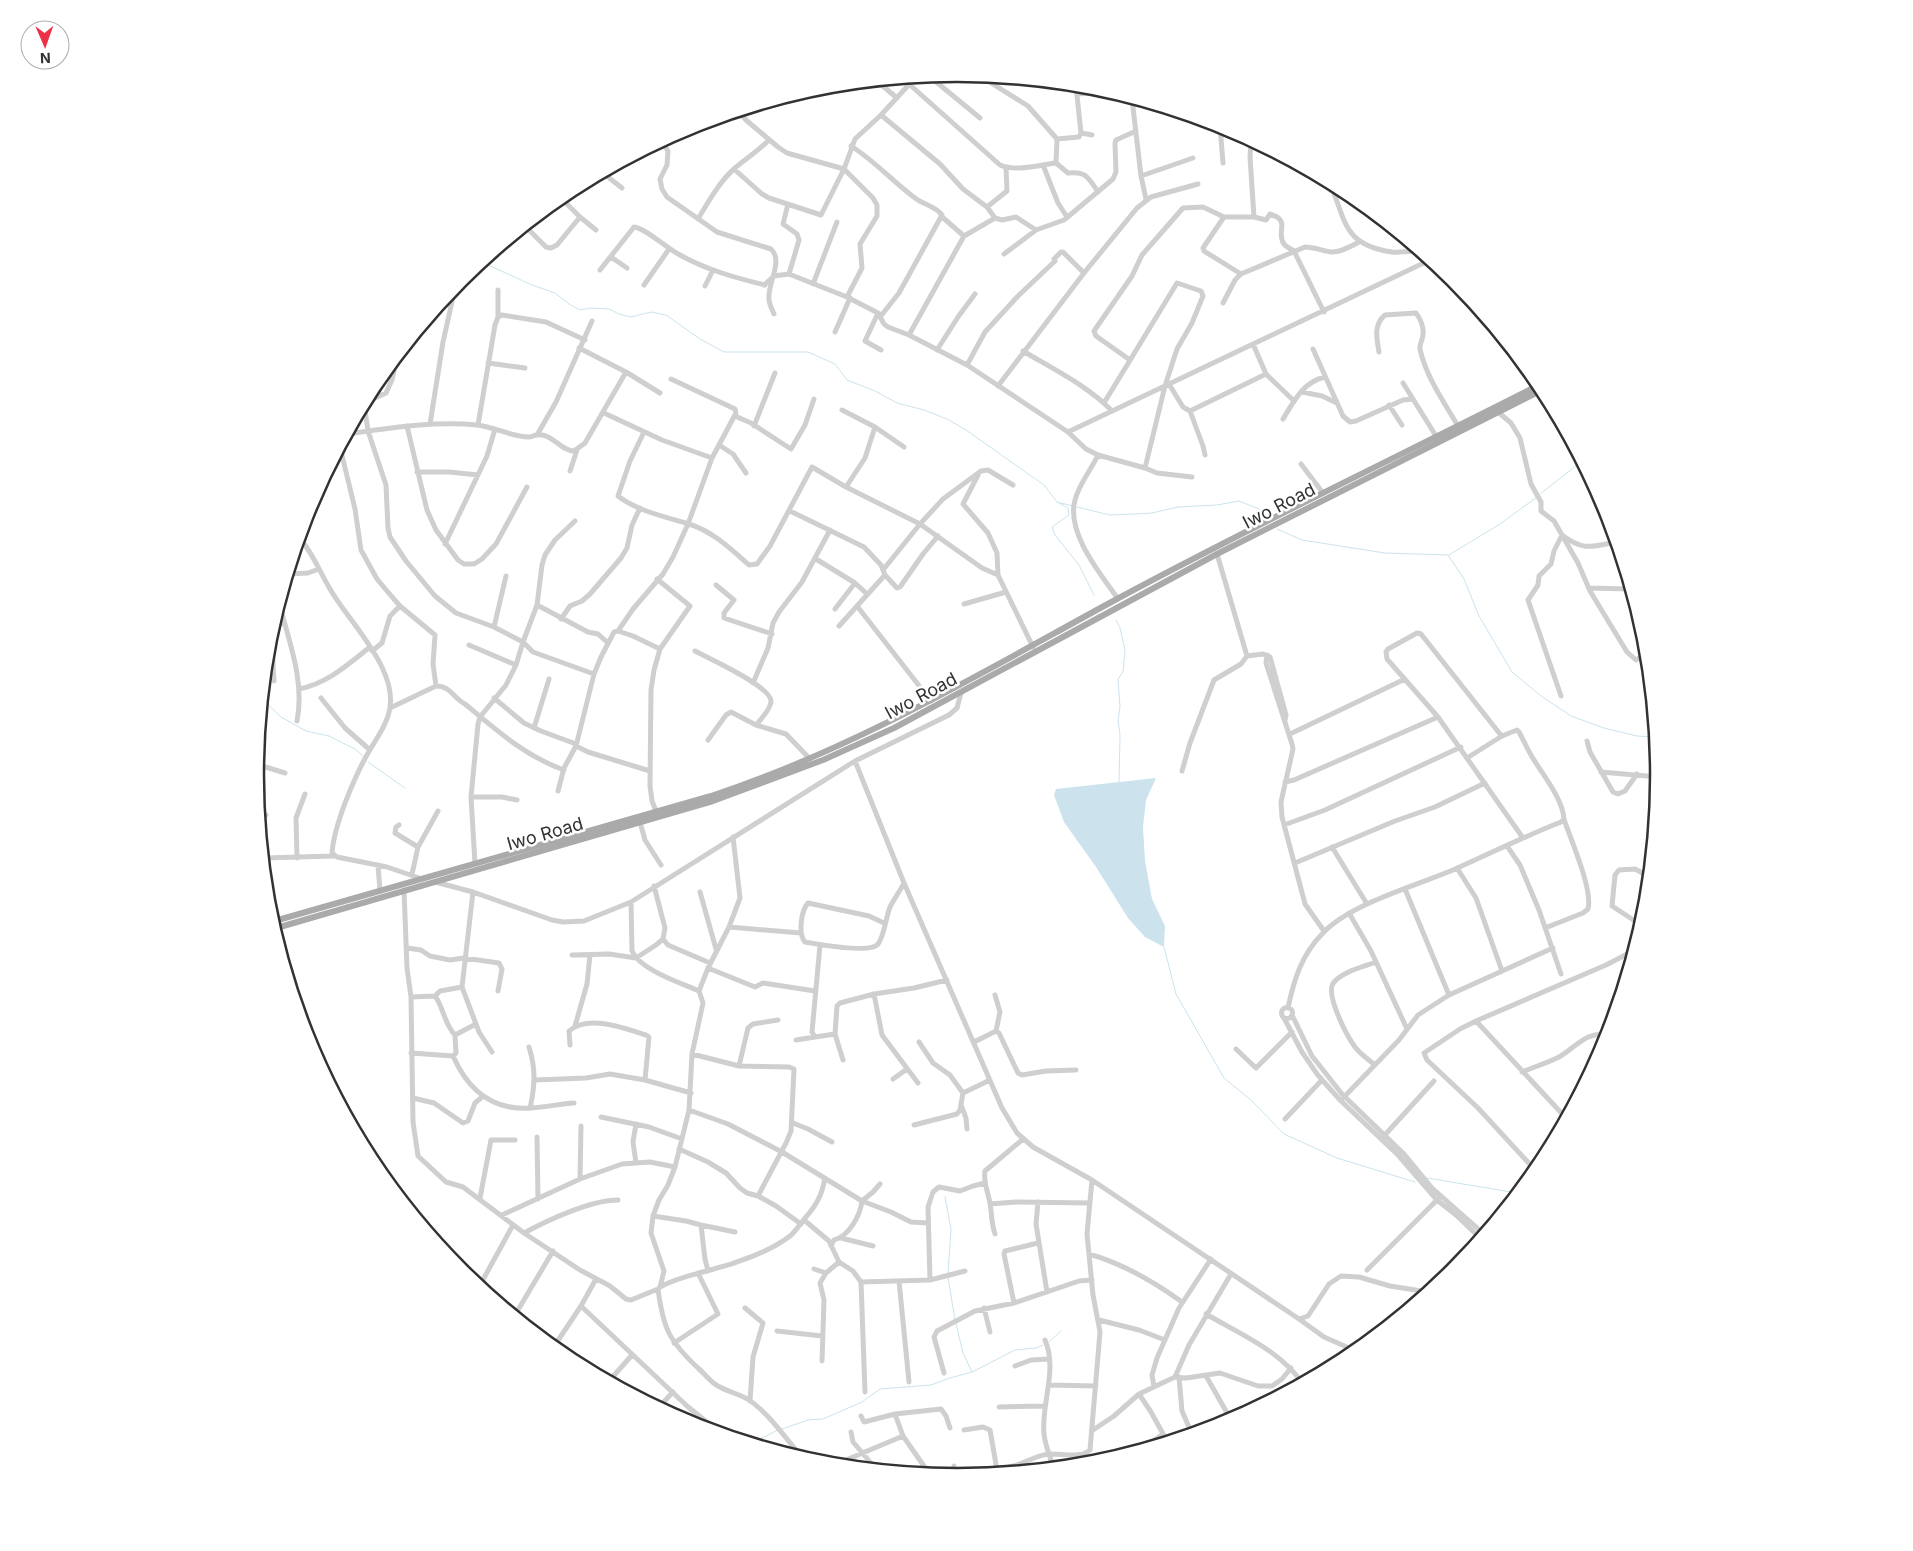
<svg xmlns="http://www.w3.org/2000/svg" width="1913" height="1551" font-family="Inter,sans-serif">
<rect width="100%" height="100%" fill="#fff"/>
<!-- water -->
<path fill="#cce3ee" d="M 1156,778 L 1146,800 L 1143,827 L 1145,861 L 1152,899 L 1165,926 L 1164,947 L 1145,937 L 1128,918 L 1096,867 L 1064,822 L 1054,795 L 1056,789 Z"/>
<g fill="none" stroke-linecap="round" stroke-linejoin="round">
<!-- stream -->
<path stroke="#cce3ee" stroke-width="1" d="M 483,261 L 488,265 L 532,285 L 555,293 L 569,304 L 580,310 L 590,308 L 609,309 L 619,314 L 631,317 L 651,312 L 666,315 L 700,339 L 724,352 L 808,352 L 835,364 L 847,380 L 875,391 L 897,403 L 924,410 L 947,419 L 966,430 L 1044,485 L 1057,502 L 1073,506
M 1540,494 L 1581,462
M 1059,503 L 1068,508 L 1069,515 L 1052,527 L 1055,535 L 1079,565 L 1094,595
M 1077,507 L 1110,515 L 1135,514 L 1152,513 L 1178,507 L 1217,505 L 1239,501 L 1264,511
M 1277,529 L 1302,540 L 1385,553 L 1448,555 L 1464,579 L 1479,616 L 1512,672 L 1541,696 L 1571,716 L 1604,728 L 1637,736 L 1654,737
M 1449,555 L 1500,524 L 1537,497
M 1116,620 L 1120,628 L 1125,650 L 1123,672 L 1118,679 L 1120,707 L 1118,720 L 1120,735 L 1119,783
M 262,699 L 281,717 L 306,731 L 329,736 L 355,749 L 363,756
M 368,762 L 405,788
M 1164,947 L 1176,994 L 1224,1078 L 1252,1101 L 1284,1134 L 1337,1158 L 1415,1182
M 1427,1178 L 1517,1193
M 945,1197 L 951,1229 L 948,1273
M 948,1277 L 955,1320
M 956,1324 L 963,1353 L 972,1372
M 1049,1342 L 1061,1331
M 782,1429 L 808,1420 L 823,1419 L 862,1402 L 880,1389 L 931,1385 L 950,1378 L 972,1372 L 1015,1350 L 1036,1348 L 1043,1345
M 752,1443 L 778,1430"/>
<!-- minor -->
<path stroke="#cfcfcf" stroke-width="5" d="M 929,76 L 980,118
M 980,76 L 1028,106 L 1057,139 L 1079,137 L 1081,133 L 1076,86
M 878,82 L 897,98
M 909,84 L 1000,165 C 1016,172 1039,165 1056,163
M 1077,94 L 1108,92
M 1132,99 L 1141,176 L 1146,199
M 739,112 L 746,120 L 778,147 L 787,153 L 844,169 L 873,198 L 877,205 L 877,216 L 860,244 L 862,268 L 847,297
M 881,115 L 940,164 L 963,189 L 987,207 L 995,218 L 1002,220 L 1016,217 L 1036,230 L 1064,220 L 1113,179 L 1116,172 L 1115,143 L 1116,140 L 1136,131
M 1208,122 L 1220,126
M 1220,126 L 1223,163
M 1081,133 L 1092,135
M 1057,139 L 1056,163 L 1068,173 C 1086,171 1088,177 1098,192
M 661,141 L 668,151 L 667,165 L 660,179 L 662,189 L 667,197 L 717,232 L 771,249 C 784,261 767,284 769,299 C 769,304 772,309 774,314
M 1251,141 L 1250,157 L 1254,217
M 665,144 L 678,133
M 851,146 C 875,161 893,182 915,198 C 924,205 935,206 942,215 L 899,293 L 880,317
M 1043,165 L 1058,203 L 1067,217
M 734,169 L 762,194 L 769,198 L 821,215 L 844,169 L 855,139 L 881,115 L 915,78
M 603,173 L 622,188
M 1141,176 L 1193,158
M 1330,183 C 1346,221 1343,245 1392,252 C 1401,253 1410,250 1419,252
M 560,197 L 580,217 L 596,230
M 788,204 L 783,224 L 797,234 L 799,240 L 789,274
M 987,207 L 1007,191 L 1006,168
M 1224,217 L 1203,248 L 1204,251 L 1241,274
M 698,219 C 708,202 720,181 735,168 C 747,158 758,151 769,140
M 525,226 L 546,247 L 551,248 L 557,245 L 580,217
M 964,236 L 995,218
M 1004,254 L 1036,230
M 611,257 L 627,268
M 600,270 L 634,227 C 645,228 668,249 680,255 C 707,270 736,278 765,285
M 813,284 L 837,222
M 644,285 L 669,249
M 764,285 L 774,276 L 789,274 L 847,297 L 878,313 L 884,324 L 888,327 L 909,335 L 967,365 L 1068,432 L 1086,449 L 1098,455 L 1145,468 L 1157,473 L 1192,477
M 705,286 L 713,270
M 1223,303 L 1235,280 L 1241,274 L 1305,247 C 1315,247 1322,251 1331,252 C 1340,253 1351,246 1359,242
M 878,313 L 865,341 L 881,350
M 498,317 L 498,290
M 835,332 L 850,298
M 909,335 L 964,236 L 941,216
M 1253,344 L 1266,374 L 1293,400
M 579,348 L 626,372 L 660,393
M 1313,349 L 1343,416 L 1350,422 L 1356,421 L 1403,400 L 1413,399
M 937,350 L 958,317 L 975,294
M 1023,351 C 1053,369 1088,386 1112,411
M 1379,352 C 1377,339 1373,325 1385,315 L 1416,313 C 1420,318 1424,327 1423,334 C 1423,340 1419,344 1420,349 C 1426,377 1444,402 1458,426
M 1130,360 L 1096,336 L 1094,331 L 1132,276 L 1142,255 L 1183,208 L 1203,207 L 1224,217 L 1254,217 L 1266,220 L 1270,214 C 1292,221 1275,231 1284,244 C 1286,247 1291,249 1294,251 L 1324,312
M 488,363 L 525,368
M 967,365 L 985,332 L 1018,296 L 1055,261 L 1054,259 L 1061,252 L 1063,252 L 1084,273
M 1403,383 L 1436,436
M 1169,384 L 1183,407 L 1190,411
M 998,386 L 1084,273 L 1137,208 L 1151,197 L 1198,184
M 1302,392 L 1322,396 L 1337,403
M 364,403 L 368,431 L 386,485 L 388,528 L 390,537 L 406,561 L 435,596 L 456,613 L 494,627 L 523,642 L 533,652 L 594,674
M 364,403 L 386,393 L 392,380 L 397,357
M 1104,403 L 1177,283 L 1201,291 L 1203,296 L 1192,323 L 1177,349 L 1165,386 L 1145,468
M 1389,405 L 1402,425
M 842,410 L 875,427
M 1190,411 L 1266,374
M 1190,411 L 1203,446 L 1205,455
M 1498,412 L 1511,423 L 1520,438 L 1531,484 L 1541,502 L 1541,511 L 1554,521 L 1578,563 L 1590,591 L 1627,652 L 1636,660 L 1646,653
M 604,413 L 662,440 L 712,458
M 735,416 L 751,423 L 791,449 L 805,425 L 814,399
M 1283,419 C 1294,401 1303,382 1325,377
M 430,424 L 443,342 L 456,284
M 478,425 L 495,325 L 498,317 L 502,315 L 546,322 L 585,340
M 407,426 L 427,510 L 436,530 L 458,560 L 464,564 L 474,564 L 482,559 L 496,544 L 527,487
M 754,426 L 775,373
M 644,432 L 630,461 L 618,496 C 637,511 666,517 689,524 C 712,531 731,549 749,565 L 757,564 L 770,546 L 812,467 L 846,487 L 920,524 L 982,568 L 998,575
M 1068,432 L 1430,260
M 347,434 C 390,428 434,421 477,425 C 495,427 512,437 529,437 C 532,437 534,435 537,435 C 552,433 561,451 574,451 L 585,443 L 626,372
M 537,435 L 556,402 L 592,321
M 719,445 L 733,454 L 746,473
M 340,447 L 355,509 L 361,550 L 377,579 L 387,591 L 400,606 L 435,635 L 433,664 L 436,686
M 1098,455 C 1091,470 1079,484 1075,500 C 1066,533 1100,573 1118,599
M 1301,464 L 1323,493
M 570,471 L 577,450
M 417,472 L 449,472 L 478,475
M 978,475 L 963,504 L 988,533 L 997,553 L 998,575 L 1033,647
M 846,487 L 865,458 L 875,427 L 904,447
M 790,511 L 864,547 L 881,565 L 885,575 L 897,588 L 900,587 L 923,554 L 938,536
M 302,528 L 303,540
M 299,537 C 312,552 320,572 330,589 C 350,624 403,673 388,716 C 384,729 375,741 368,753 C 354,778 334,825 332,853 L 337,857 L 387,867 L 422,879
M 445,544 L 487,456 L 495,429
M 816,559 L 855,583 L 867,594
M 883,570 L 920,524 L 943,499 L 981,471 L 988,470 L 1013,485
M 288,574 L 308,573 L 319,569
M 716,585 L 734,600 L 724,613 L 724,618 L 772,634
M 1589,588 L 1630,589
M 279,603 C 289,641 305,682 297,721
M 964,604 L 1006,592
M 537,605 L 588,632 L 598,634 L 608,643
M 857,606 L 931,701
M 835,609 L 855,583
M 561,619 L 570,606 L 582,601 L 590,594 L 621,558 L 627,548 L 632,525 L 640,508
M 272,626 L 284,623
M 839,626 L 885,575
M 494,627 L 506,576
M 271,628 L 274,681
M 618,631 L 633,636 L 660,649
M 469,645 L 516,665
M 372,651 L 382,643 L 390,616 L 400,606
M 695,651 C 708,658 773,687 771,702 C 770,710 761,719 756,725
M 1267,655 L 1266,663 L 1292,744 L 1293,749 L 1281,802 L 1282,817 L 1305,904 L 1324,931
M 1247,656 L 1263,654 L 1270,657 L 1286,715 L 1285,720
M 753,683 L 768,648 L 773,623 L 779,612 L 802,582 L 830,530
M 299,689 C 328,683 347,665 370,647
M 1561,696 L 1528,600 L 1538,585 L 1539,576 L 1551,564 L 1554,551 L 1562,535 C 1583,551 1591,547 1616,542
M 321,698 L 345,728 L 370,750
M 494,698 L 524,723 L 541,731 L 576,744
M 390,708 L 436,686 C 451,686 453,698 465,704 C 496,730 525,756 564,770
M 534,728 L 549,679
M 259,732 L 262,733
M 1290,734 L 1405,679
M 708,740 L 726,715 L 731,712 L 756,725 L 786,734 L 810,759
M 1587,741 L 1590,752 L 1613,792 L 1618,794 L 1625,791 L 1637,774
M 576,746 L 588,752 L 650,771
M 1467,758 L 1502,736
M 855,761 L 904,883 L 1002,1108 L 1017,1133 L 1033,1147 L 1092,1180 L 1299,1319 L 1308,1316 L 1329,1284 L 1341,1276 L 1359,1277 L 1390,1286 L 1428,1292
M 256,764 L 285,773
M 1182,771 L 1190,743 L 1214,680 L 1241,664 L 1247,656 L 1217,554
M 1601,772 L 1658,777
M 1285,782 L 1294,780 L 1438,717
M 558,791 L 564,768 L 576,746 L 594,674 L 601,657 L 614,632 L 618,631 L 633,609 L 663,574 L 673,557 L 688,524 L 712,458 L 736,413 L 735,409 L 671,379
M 471,797 L 502,797 L 517,800
M 656,811 L 652,801 L 650,786 L 651,690 L 654,670 L 660,649 L 690,606 L 657,579
M 258,812 L 266,815
M 640,822 L 645,840 L 661,865
M 399,825 L 396,827 L 395,833 L 418,847
M 1284,825 L 1325,810 L 1461,747
M 733,837 L 740,898 L 729,927 L 708,968 L 699,991 L 703,1003 L 692,1054 L 689,1110 L 675,1167 L 668,1185 L 659,1200 L 653,1216 L 651,1233 L 664,1271 L 660,1287 L 658,1289 C 663,1328 669,1341 698,1368 C 705,1374 710,1382 718,1386 C 728,1392 740,1394 749,1400 C 770,1414 787,1441 804,1459
M 1507,846 L 1520,865 L 1539,910 L 1561,974
M 1332,847 L 1367,904
M 263,858 L 334,856
M 297,858 L 296,818 L 305,794
M 1295,863 L 1395,821 L 1435,807 L 1485,783
M 475,864 L 471,797 L 478,724 L 480,717 L 506,685 L 516,665 L 523,642 L 537,605 L 542,565 L 545,555 L 555,540 L 575,521
M 378,865 L 380,891
M 1457,868 L 1476,898 L 1502,971
M 412,874 L 418,847 L 438,811
M 435,882 L 473,892 L 552,920 L 563,922 L 584,921 L 631,902 L 855,761 L 949,715 L 957,708 L 961,693
M 1405,889 L 1449,995
M 404,890 L 407,968 L 411,997 L 413,1122 L 418,1156 L 446,1182 L 463,1187 L 524,1233 L 580,1270 L 610,1286 L 626,1299 L 631,1300 L 658,1289
M 473,892 L 462,987 L 479,1032 L 492,1052
M 700,892 L 716,949
M 631,902 L 632,951 C 640,970 681,983 699,991
M 268,912 L 272,922
M 1349,913 L 1371,951 L 1407,1029
M 884,923 L 869,916 L 808,903 C 801,911 798,934 805,942 C 817,944 871,954 878,944 C 884,937 886,917 890,907 C 894,899 900,891 904,883
M 1641,925 L 1612,906 L 1615,875 L 1619,870 L 1635,869 L 1648,876
M 729,927 L 801,933
M 1545,928 L 1583,913 L 1588,909 C 1593,889 1571,841 1564,819
M 663,939 L 668,945 L 710,963
M 820,945 L 812,1032 L 815,1037 L 835,1034
M 407,948 L 421,950 L 430,956 L 450,960 L 464,958 L 499,963 L 502,969 L 498,991
M 572,955 L 609,954 L 636,958 L 656,945 L 663,939 L 665,928 L 654,886
M 708,968 L 755,987 L 763,983 L 815,991
M 874,994 L 882,1035 L 918,1083
M 435,996 C 444,1008 444,1024 455,1035 L 476,1024
M 411,997 L 435,996 L 440,991 L 462,987
M1281.5 1013a5.5 5.5 0 1 1 11 0a5.5 5.5 0 1 1-11 0Z
M 1288,1008 C 1294,979 1302,954 1323,933 C 1350,904 1415,886 1453,870 C 1489,854 1525,836 1561,822 L 1564,819 C 1563,800 1544,776 1534,760 C 1528,751 1524,741 1519,732 L 1517,730 L 1502,736 L 1500,734 L 1421,634 L 1417,633 L 1388,649 L 1386,652 L 1387,659 L 1438,717 L 1523,838
M 1292,1015 L 1312,1056 L 1342,1094 L 1404,1154 L 1432,1188 L 1484,1234
M 1284,1018 L 1302,1052 L 1317,1074 L 1340,1100 L 1398,1155 L 1437,1200 L 1456,1215 L 1480,1238
M 1476,1021 L 1566,1118
M 575,1026 L 587,984 L 590,955
M 996,1031 L 999,1033 L 1018,1073 L 1022,1075 L 1046,1071 L 1076,1070
M 796,1040 L 815,1037
M 974,1042 L 996,1031 L 1000,1012 L 995,995
M 570,1045 L 569,1031 C 588,1014 624,1028 646,1035 L 649,1037 L 645,1080
M 529,1047 C 536,1069 535,1086 530,1108
M 1236,1049 L 1256,1068 L 1292,1032
M 411,1053 L 453,1056 C 468,1090 492,1111 531,1108 C 546,1107 560,1104 574,1103
M 692,1054 L 739,1066 L 789,1067 L 794,1069 L 791,1131 L 786,1143 L 758,1196
M 453,1056 L 456,1053 L 455,1035
M 843,1060 L 835,1034 L 837,1006 L 840,1003 L 874,994 L 914,988 L 947,980
M 1375,1065 C 1368,1059 1360,1054 1355,1047 C 1347,1036 1324,993 1334,982 C 1344,971 1363,967 1376,962
M 739,1066 L 748,1028 L 753,1024 L 778,1020
M 1522,1072 C 1534,1067 1547,1063 1559,1057 C 1575,1048 1587,1030 1608,1035
M 893,1079 L 907,1069
M 535,1080 L 586,1078 L 610,1074 L 645,1080 L 691,1093
M 963,1093 L 990,1080
M 413,1098 L 434,1103 L 463,1123 L 468,1121 L 475,1103 L 482,1097
M 1343,1098 L 1399,1040 L 1418,1015 L 1449,995 L 1553,948
M 961,1105 L 966,1118 L 967,1129
M 689,1110 L 728,1124 L 782,1152 L 862,1201 L 891,1212 L 911,1222 L 928,1223
M 601,1117 L 649,1127 L 682,1139
M 1285,1119 L 1322,1080
M 793,1123 L 808,1129 L 832,1142
M 914,1125 L 957,1114 L 960,1110 L 963,1093 L 950,1075 L 933,1063 L 919,1042
M 537,1137 L 538,1199
M 1383,1137 L 1434,1081
M 679,1149 L 708,1162 L 726,1173 L 740,1188 L 747,1193 L 758,1196 L 776,1206 L 801,1224
M 636,1163 L 633,1142 L 636,1124
M 1536,1171 L 1478,1108 L 1427,1060 L 1424,1053 L 1460,1029 L 1476,1021 L 1606,965 L 1633,951
M 580,1179 L 581,1126
M 480,1198 L 491,1140 L 515,1140
M 1038,1202 L 1036,1224 L 1047,1292
M 990,1204 L 1016,1202 L 1089,1203
M 502,1215 L 580,1179 L 622,1164 L 650,1162 L 675,1167
M 653,1216 L 686,1221 L 701,1225 L 705,1259 L 708,1271
M 804,1220 L 829,1241 L 839,1262 L 853,1271 L 861,1282 L 865,1392
M 701,1225 L 735,1232
M 524,1233 C 548,1220 591,1200 618,1200
M 995,1234 C 991,1223 992,1214 990,1203 C 988,1192 983,1182 985,1171 L 1023,1139
M 841,1238 L 873,1246
M 831,1246 L 834,1240 C 849,1236 860,1216 862,1201 L 873,1192 L 880,1184
M 1089,1254 C 1124,1264 1153,1281 1182,1302
M 814,1269 L 826,1273
M 1367,1270 L 1439,1198
M 930,1280 L 928,1207 L 933,1192 L 939,1187 L 960,1191 L 973,1186 L 985,1183
M 899,1281 L 909,1382
M 861,1282 L 930,1280 L 965,1271
M 1429,1285 L 1477,1236
M 479,1287 L 513,1225
M 660,1287 C 676,1278 693,1275 710,1270 C 735,1264 771,1251 790,1236 C 796,1231 800,1224 805,1218 C 816,1206 822,1195 825,1178
M 1014,1303 L 1004,1254 L 1005,1251 L 1038,1243
M 581,1306 L 687,1406 L 713,1427 L 711,1431
M 745,1308 L 763,1323 L 753,1357 L 750,1401
M 984,1308 L 990,1332
M 1206,1314 C 1238,1333 1281,1351 1302,1383
M 515,1315 L 553,1251
M 1299,1319 L 1324,1337 L 1356,1351
M 1099,1320 L 1139,1330 L 1165,1340
M 777,1331 L 822,1336
M 1045,1340 C 1058,1370 1041,1403 1044,1434 C 1045,1445 1050,1457 1054,1468
M 674,1343 L 718,1314 L 698,1273
M 553,1348 L 581,1306 L 596,1279
M 822,1361 L 824,1300 L 820,1283 L 826,1273 L 839,1262
M 1015,1366 L 1031,1360 L 1049,1359
M 944,1373 L 934,1337 L 937,1331 L 975,1311 L 1014,1303 L 1079,1281 L 1092,1280
M 1206,1376 L 1226,1411 L 1233,1420
M 1175,1377 L 1189,1345 L 1231,1274
M 1179,1377 L 1182,1411 L 1192,1434
M 609,1381 L 632,1355
M 1049,1385 L 1096,1386
M 1154,1387 L 1152,1375 L 1157,1358 L 1179,1308 L 1211,1259
M 1139,1394 L 1151,1412 L 1167,1441
M 999,1407 L 1044,1406
M 658,1408 L 673,1392
M 861,1416 L 864,1422 L 895,1414 L 941,1409 L 946,1416 L 950,1428
M 964,1430 L 983,1427 L 990,1430 L 997,1470
M 1093,1430 L 1114,1416 L 1139,1394 L 1175,1377 L 1186,1378 L 1220,1373 L 1258,1386 L 1272,1386 L 1282,1379 L 1291,1368
M 851,1432 L 853,1442 L 876,1469
M 903,1436 L 926,1469
M 1144,1448 L 1163,1434
M 834,1465 L 903,1436 L 895,1414
M 954,1466 L 955,1477
M 956,1477 C 976,1475 994,1472 1013,1466 C 1026,1463 1036,1455 1049,1454 C 1062,1453 1081,1459 1090,1450 L 1100,1332 L 1093,1295 L 1087,1234 L 1092,1180"/>
<!-- major -->
<path stroke="#aaa" stroke-width="6" d="M 271,922 L 711,796 C 851,750 976,676 1104,606 C 1247,528 1394,459 1539,385
M 273,929 L 713,801 L 823,760 L 894,728 L 1217,554 L 1542,390"/>
</g>
<g text-anchor="middle" stroke-width="5" stroke-linejoin="round" paint-order="stroke">
<!-- street labels -->
<g font-size="18" fill="#323232" stroke="#fff">
<text transform="translate(1279 506) rotate(-27)" y="6">Iwo Road</text>
<text transform="translate(921 696) rotate(-28)" y="6">Iwo Road</text>
<text transform="translate(545 834) rotate(-16)" y="6">Iwo Road</text>
</g>
</g>
<!-- crop -->
<path d="M0 0H1913V1551H0ZM264 775a693 693 0 1 1 1386 0a693 693 0 1 1-1386 0Z" fill="#fff" fill-rule="evenodd"/>
<path fill="none" stroke="#323232" stroke-width="2.5" d="M264 775a693 693 0 1 1 1386 0a693 693 0 1 1-1386 0Z"/>
<!-- north arrow -->
<g transform="translate(45 45) rotate(178)"><circle r="24" fill="#ffffff" stroke="#adadad"/>
<path d="M0-4L9 19L0 12L-9 19Z" fill="#ec3046"/>
<text y="-8" font-size="14" font-weight="bold" text-anchor="middle" fill="#323232">N</text>
</g>
</svg>
